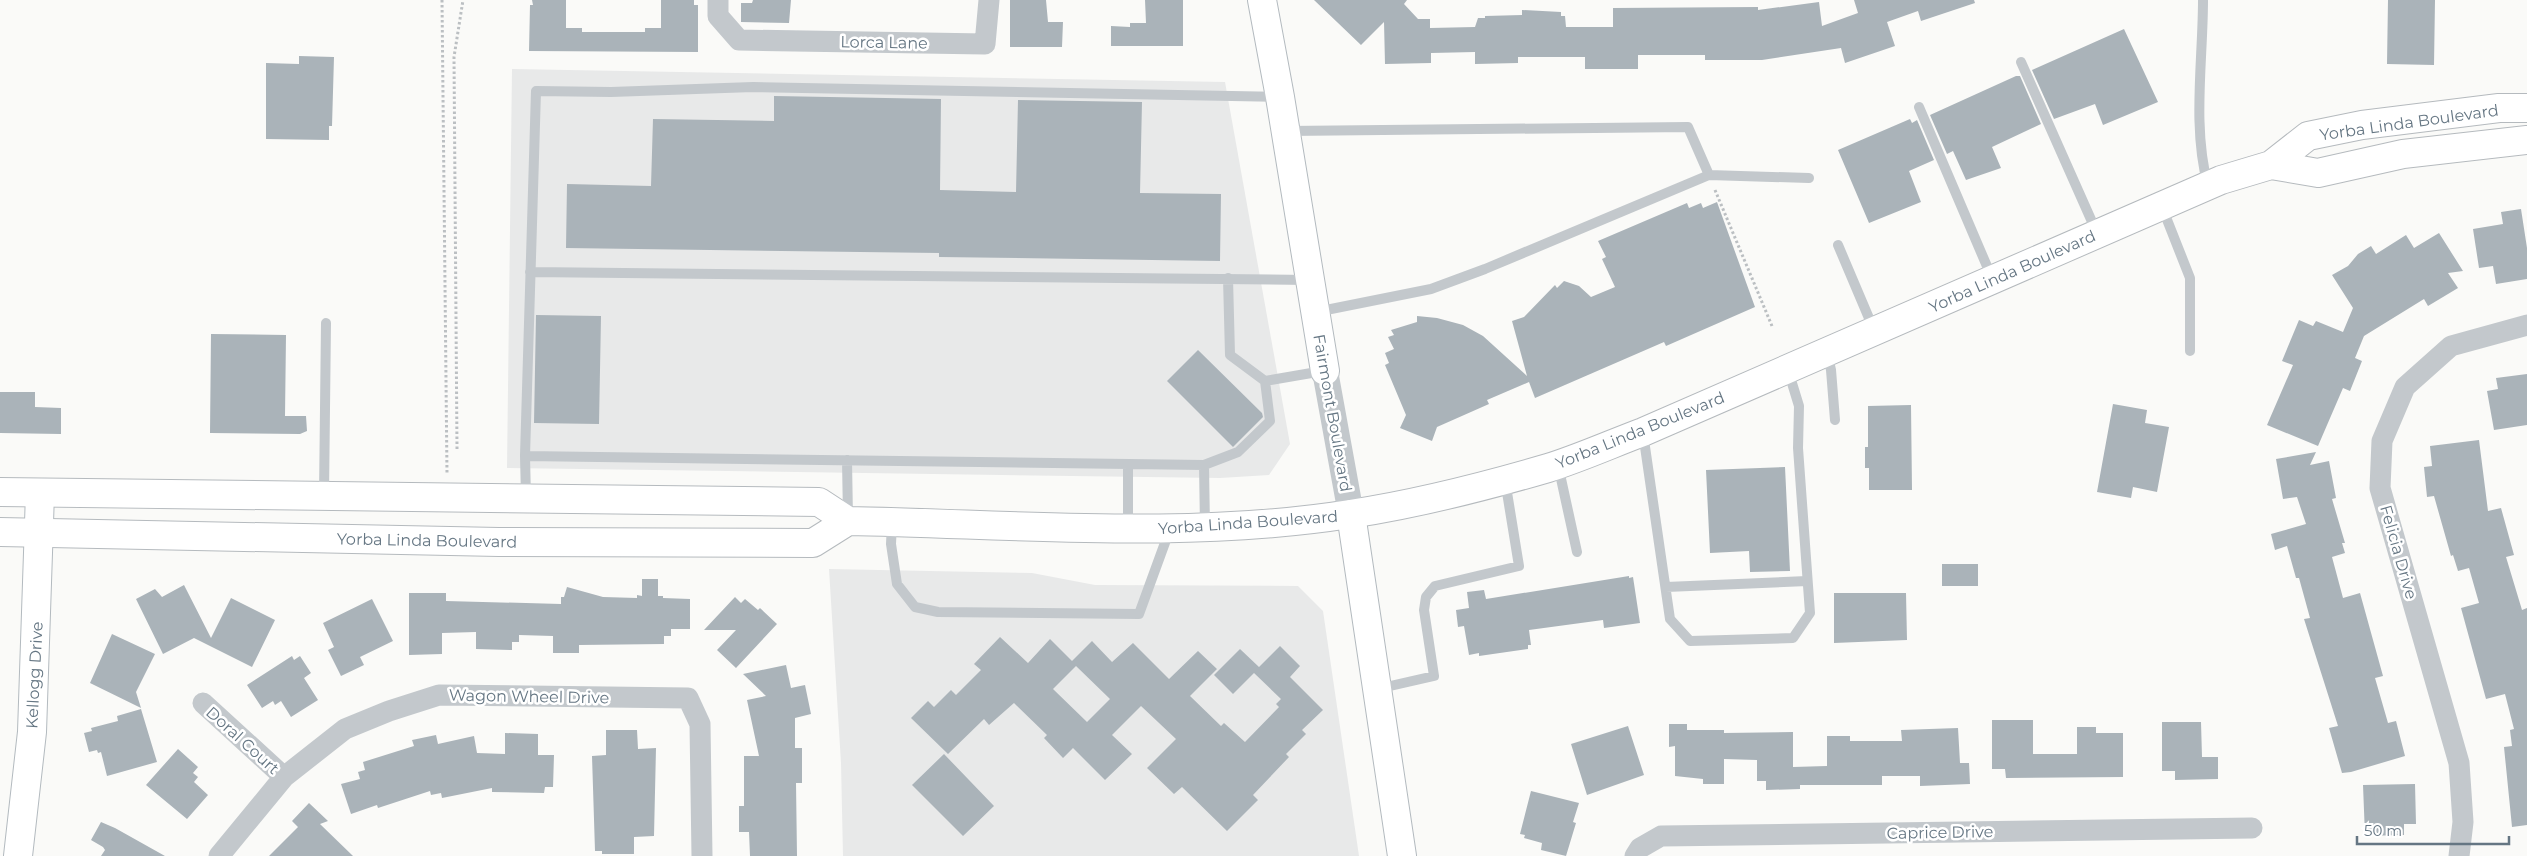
<svg xmlns="http://www.w3.org/2000/svg" width="2527" height="856" font-family="Montserrat,sans-serif">
<rect width="100%" height="100%" fill="#fafaf8"/>
<!-- built -->
<path fill="#e8e9e9" d="M 512,69 L 1225,82 L 1290,444 L 1269,475 L 1220,478 L 507,468 Z
M 829,569 L 1032,573 L 1095,585 L 1298,586 L 1323,611 L 1359,856 L 843,856 L 841,763 Z"/>
<!-- building -->
<path fill="#aab3b9" fill-rule="evenodd" d="M 532,0 L 566,0 L 566,28 L 582,28 L 582,32 L 645,32 L 645,28 L 661,28 L 661,0 L 694,0 L 694,5 L 698,5 L 698,52 L 529,51 L 530,5 L 533,5 Z
M 753,0 L 791,0 L 789,23 L 741,22 L 741,3 L 752,3 Z
M 1010,0 L 1046,0 L 1048,22 L 1063,22 L 1062,47 L 1010,47 Z
M 1145,0 L 1183,0 L 1183,46 L 1111,46 L 1111,26 L 1130,27 L 1130,23 L 1146,23 Z
M 1314,0 L 1407,0 L 1404,4 L 1418,19 L 1430,19 L 1430,28 L 1475,27 L 1478,18 L 1485,18 L 1485,16 L 1522,15 L 1522,10 L 1561,12 L 1561,16 L 1565,16 L 1566,27 L 1613,27 L 1613,8 L 1758,7 L 1758,10 L 1819,2 L 1822,26 L 1858,13 L 1854,0 L 1974,0 L 1975,3 L 1921,21 L 1918,11 L 1887,22 L 1895,46 L 1845,63 L 1841,48 L 1762,60 L 1705,60 L 1705,55 L 1638,55 L 1638,69 L 1585,69 L 1585,57 L 1518,57 L 1518,63 L 1475,64 L 1475,52 L 1431,53 L 1431,63 L 1385,64 L 1384,22 L 1361,45 Z
M 2388,0 L 2435,0 L 2434,65 L 2387,64 Z
M 2124,29 L 2158,102 L 2103,125 L 2095,104 L 2054,119 L 2032,70 Z
M 299,56 L 334,57 L 332,126 L 329,126 L 329,140 L 266,139 L 266,63 L 299,64 Z
M 2016,76 L 2020,76 L 2041,124 L 1992,147 L 2001,168 L 1966,180 L 1953,151 L 1947,154 L 1930,115 Z
M 774,96 L 941,99 L 940,190 L 1016,192 L 1018,100 L 1142,102 L 1140,193 L 1221,194 L 1220,261 L 939,257 L 939,253 L 566,248 L 567,184 L 651,186 L 653,119 L 774,121 Z
M 1910,119 L 1912,123 L 1917,120 L 1934,160 L 1909,171 L 1921,202 L 1869,223 L 1838,150 Z
M 1717,202 L 1755,307 L 1666,346 L 1664,342 L 1535,398 L 1529,382 L 1487,400 L 1489,404 L 1437,427 L 1432,441 L 1400,428 L 1406,415 L 1385,365 L 1389,363 L 1385,353 L 1394,349 L 1388,337 L 1394,335 L 1391,330 L 1417,322 L 1417,316 L 1437,318 L 1463,325 L 1483,336 L 1527,376 L 1512,321 L 1524,317 L 1555,285 L 1557,288 L 1564,281 L 1579,286 L 1591,297 L 1615,287 L 1602,259 L 1606,257 L 1598,241 L 1687,203 L 1689,208 L 1701,203 L 1703,208 Z
M 2521,209 L 2527,248 L 2527,279 L 2496,284 L 2493,266 L 2479,268 L 2473,229 L 2503,224 L 2501,212 Z
M 2439,233 L 2463,271 L 2448,273 L 2458,288 L 2428,306 L 2424,299 L 2364,336 L 2355,358 L 2362,361 L 2350,391 L 2343,388 L 2318,446 L 2267,425 L 2293,365 L 2282,361 L 2299,320 L 2313,326 L 2316,321 L 2343,332 L 2353,308 L 2332,275 L 2348,266 L 2358,254 L 2371,246 L 2376,254 L 2406,235 L 2414,248 Z
M 536,315 L 601,316 L 599,424 L 534,423 Z
M 211,334 L 286,335 L 285,416 L 306,416 L 307,431 L 300,434 L 210,433 Z
M 1198,350 L 1262,413 L 1263,417 L 1233,447 L 1167,381 Z
M 2527,374 L 2527,425 L 2494,430 L 2487,391 L 2498,389 L 2496,378 Z
M 0,392 L 35,392 L 35,407 L 61,408 L 61,434 L 0,433 Z
M 2113,404 L 2147,410 L 2145,423 L 2169,427 L 2157,492 L 2133,487 L 2131,498 L 2097,492 Z
M 1911,405 L 1912,490 L 1869,490 L 1869,468 L 1865,468 L 1865,447 L 1868,447 L 1868,406 Z
M 2479,440 L 2488,511 L 2501,508 L 2514,555 L 2506,557 L 2522,610 L 2527,608 L 2527,825 L 2512,827 L 2504,747 L 2512,746 L 2510,730 L 2514,729 L 2505,694 L 2486,699 L 2461,608 L 2479,603 L 2469,568 L 2458,571 L 2453,555 L 2451,556 L 2434,496 L 2427,497 L 2424,467 L 2432,466 L 2430,446 Z
M 2316,452 L 2310,465 L 2329,461 L 2336,498 L 2332,499 L 2345,543 L 2342,543 L 2345,553 L 2332,557 L 2343,598 L 2360,593 L 2383,676 L 2375,678 L 2388,723 L 2396,721 L 2405,756 L 2351,772 L 2342,773 L 2329,728 L 2338,726 L 2304,619 L 2310,618 L 2299,578 L 2296,578 L 2287,546 L 2275,550 L 2271,534 L 2306,524 L 2297,497 L 2283,499 L 2276,459 Z
M 1785,467 L 1790,571 L 1750,572 L 1749,551 L 1710,553 L 1706,470 Z
M 1942,564 L 1978,564 L 1978,586 L 1942,586 Z
M 1629,576 L 1629,578 L 1633,577 L 1640,623 L 1604,628 L 1603,620 L 1529,630 L 1531,645 L 1528,645 L 1528,649 L 1479,656 L 1479,653 L 1469,655 L 1464,626 L 1458,627 L 1456,610 L 1469,608 L 1467,592 L 1484,590 L 1486,599 Z
M 642,579 L 658,579 L 658,596 L 663,596 L 663,598 L 690,599 L 690,629 L 671,629 L 671,636 L 664,636 L 664,644 L 579,645 L 579,653 L 553,653 L 553,636 L 519,635 L 519,642 L 512,642 L 512,650 L 476,649 L 476,632 L 442,633 L 442,654 L 409,655 L 409,593 L 446,593 L 446,601 L 561,604 L 561,597 L 564,597 L 567,587 L 603,597 L 637,598 L 637,595 L 642,596 Z
M 184,585 L 211,638 L 231,598 L 275,620 L 252,667 L 194,638 L 163,654 L 136,599 L 155,589 L 162,597 Z
M 1834,593 L 1906,593 L 1907,640 L 1834,643 Z
M 735,597 L 741,603 L 745,599 L 758,610 L 760,608 L 777,624 L 736,668 L 717,650 L 736,630 L 704,630 Z
M 372,599 L 393,641 L 360,657 L 364,665 L 341,676 L 328,650 L 334,647 L 323,623 Z
M 112,634 L 155,654 L 136,692 L 141,708 L 90,683 Z
M 1000,637 L 1028,663 L 1050,639 L 1072,661 L 1092,641 L 1112,662 L 1133,643 L 1169,679 L 1198,651 L 1217,669 L 1190,696 L 1221,726 L 1224,723 L 1245,742 L 1279,707 L 1276,704 L 1281,699 L 1254,673 L 1233,694 L 1214,675 L 1240,649 L 1259,667 L 1280,646 L 1300,666 L 1290,677 L 1323,710 L 1302,730 L 1306,734 L 1286,754 L 1289,757 L 1253,795 L 1258,800 L 1227,831 L 1182,787 L 1174,794 L 1147,768 L 1176,739 L 1141,706 L 1112,735 L 1132,754 L 1105,780 L 1073,748 L 1063,758 L 1044,738 L 1047,735 L 1014,703 L 989,725 L 984,719 L 948,754 L 911,718 L 928,701 L 934,707 L 951,690 L 956,695 L 981,670 L 974,664 ZM 1076,666 L 1110,699 L 1087,722 L 1053,689 Z
M 292,656 L 294,660 L 300,656 L 311,673 L 304,678 L 318,700 L 291,717 L 281,701 L 275,705 L 273,701 L 262,708 L 247,685 Z
M 786,665 L 791,688 L 805,685 L 811,714 L 795,718 L 795,748 L 802,748 L 802,783 L 796,783 L 797,856 L 750,856 L 749,832 L 739,832 L 739,806 L 744,806 L 744,756 L 759,756 L 747,700 L 766,696 L 743,674 Z
M 141,709 L 157,762 L 107,776 L 101,752 L 98,753 L 97,750 L 89,752 L 84,733 L 92,731 L 91,728 L 118,721 L 117,716 Z
M 1992,720 L 2033,720 L 2033,754 L 2077,754 L 2077,727 L 2096,727 L 2096,733 L 2123,733 L 2123,777 L 2006,778 L 2005,769 L 1992,769 Z
M 2162,722 L 2201,722 L 2202,757 L 2218,757 L 2218,779 L 2175,780 L 2175,771 L 2162,771 Z
M 1669,724 L 1687,724 L 1687,730 L 1724,730 L 1724,733 L 1793,732 L 1793,767 L 1827,766 L 1827,736 L 1850,736 L 1850,741 L 1902,741 L 1901,730 L 1958,728 L 1960,763 L 1969,763 L 1970,784 L 1920,786 L 1920,776 L 1882,776 L 1882,785 L 1800,785 L 1800,789 L 1766,790 L 1766,781 L 1757,781 L 1757,760 L 1724,759 L 1724,784 L 1703,784 L 1703,779 L 1675,776 L 1675,746 L 1669,747 Z
M 1628,726 L 1644,775 L 1587,795 L 1571,744 Z
M 606,730 L 637,730 L 638,749 L 656,748 L 654,836 L 634,837 L 634,854 L 602,854 L 602,851 L 595,851 L 592,756 L 606,755 Z
M 505,733 L 538,734 L 538,755 L 554,755 L 553,787 L 545,787 L 544,793 L 492,792 L 492,788 L 442,798 L 441,793 L 431,795 L 430,791 L 378,808 L 377,805 L 351,814 L 341,784 L 360,779 L 358,772 L 365,770 L 363,762 L 414,746 L 412,740 L 436,735 L 438,744 L 474,736 L 477,753 L 505,754 Z
M 178,749 L 198,767 L 193,773 L 198,777 L 194,782 L 208,795 L 187,819 L 146,785 Z
M 944,754 L 994,806 L 963,836 L 912,785 Z
M 2415,784 L 2416,824 L 2404,824 L 2404,835 L 2365,836 L 2363,785 Z
M 1531,791 L 1579,803 L 1573,822 L 1576,823 L 1566,856 L 1541,850 L 1542,843 L 1524,838 L 1525,835 L 1520,834 Z
M 309,803 L 328,821 L 320,824 L 353,856 L 269,856 L 298,827 L 292,821 Z
M 101,822 L 115,828 L 165,856 L 101,856 L 105,850 L 103,847 L 91,840 Z"/>
<g fill="none" stroke-linecap="round" stroke-linejoin="round">
<defs>
<path id="secondary" d="M 1262,0 L 1280,97 L 1325,371
M 1351,514 L 1402,856
M 18,856 L 32,732 L 40,493"/>
<path id="primary" d="M 2271,165 L 2318,173 L 2403,154 L 2527,140
M 0,492 L 819,502 L 848,521 C 1015,524 1185,540 1350,514 C 1417,504 1483,487 1548,468 C 1580,458 1611,444 1643,432 L 2221,180 L 2271,165 L 2308,136 L 2362,125 L 2499,108 L 2527,108
M 0,532 L 499,542 L 813,543 L 848,521"/>
</defs>
<!-- secondary casing -->
<use href="#secondary" stroke="#b3babf" stroke-width="30"/>
<!-- primary casing -->
<use href="#primary" stroke="#b5babe" stroke-width="30"/>
<!-- path -->
<path stroke="#bbbfc2" stroke-width="3" stroke-dasharray="2.5 2.5" stroke-linecap="butt" d="M 442,0 L 447,474
M 1715,190 L 1772,326
M 457,449 L 454,57 L 463,0"/>
<!-- service -->
<path stroke="#c3c8cc" stroke-width="10" d="M 2203,0 C 2203,60 2192,127 2208,186
M 2021,62 L 2097,233
M 1919,107 L 1992,278
M 1287,131 L 1688,127 L 1709,175
M 2162,207 L 2190,278 L 2190,351
M 1838,245 L 1874,330
M 530,272 L 1309,280
M 1316,312 L 1431,289 L 1485,269 L 1709,175 L 1809,178
M 1827,353 L 1831,370 L 1835,420
M 1265,381 L 1323,371
M 1643,433 L 1670,619 L 1690,641 L 1793,638 L 1810,613 L 1798,448 L 1799,406 L 1788,370
M 525,456 L 1204,465 L 1238,452 L 1270,421 L 1265,381 L 1230,355 L 1228,278
M 847,460 L 848,518
M 1204,465 L 1205,527
M 1558,465 L 1577,552
M 324,494 L 326,323
M 526,497 L 525,456 L 536,91 L 611,92 L 753,87 L 1280,97
M 892,523 L 891,544 L 897,584 L 915,607 L 938,612 L 1139,614 L 1170,529
M 1128,527 L 1128,464
M 1666,587 L 1807,581
M 1377,689 L 1434,676 L 1424,610 L 1426,597 L 1435,586 L 1519,566 L 1505,480"/>
<!-- minor -->
<path stroke="#c3c8cc" stroke-width="21" d="M 718,0 L 718,16 L 739,40 L 985,44 L 989,0
M 203,703 L 284,777
M 219,856 L 284,777 L 345,729 L 389,711 L 439,695 L 688,698 L 700,724 L 702,856
M 1635,856 L 1640,848 L 1661,836 L 2252,828
M 2459,856 L 2463,822 L 2459,763 L 2380,488 L 2382,441 L 2405,387 L 2451,346 L 2527,325"/>
<!-- tertiary -->
<path stroke="#c3c8cc" stroke-width="26" d="M 1325,371 L 1351,514"/>
<!-- secondary -->
<use href="#secondary" stroke="#fff" stroke-width="28"/>
<!-- primary -->
<use href="#primary" stroke="#fff" stroke-width="28"/>
</g>
<g text-anchor="middle" stroke-width="5" stroke-linejoin="round" paint-order="stroke">
<!-- street labels -->
<g font-size="16" fill="#657683" stroke="#fff">
<text transform="translate(884 42) rotate(1)" y="6">Lorca Lane</text>
<text transform="translate(2409 122) rotate(-8)" y="6">Yorba Linda Boulevard</text>
<text transform="translate(2012 271) rotate(-24)" y="6">Yorba Linda Boulevard</text>
<text transform="translate(1333 413) rotate(80)" y="6">Fairmont Boulevard</text>
<text transform="translate(1640 430) rotate(-22)" y="6">Yorba Linda Boulevard</text>
<text transform="translate(1248 522) rotate(-4)" y="6">Yorba Linda Boulevard</text>
<text transform="translate(427 540) rotate(1)" y="6">Yorba Linda Boulevard</text>
<text transform="translate(2399 552) rotate(74)" y="6">Felicia Drive</text>
<text transform="translate(34 675) rotate(-87)" y="6">Kellogg Drive</text>
<text transform="translate(529 696) rotate(1)" y="6">Wagon Wheel Drive</text>
<text transform="translate(243 740) rotate(42)" y="6">Doral Court</text>
<text transform="translate(1940 832) rotate(-1)" y="6">Caprice Drive</text>
</g>
</g>
<!-- scale -->
<path d="M2357 836v8h152v-8" fill="none" stroke="#657683" stroke-width="2.5"/>
<text x="2364" y="836" font-size="15" fill="#657683" stroke="#ffffff" stroke-width="4" paint-order="stroke">50 m</text>
</svg>
